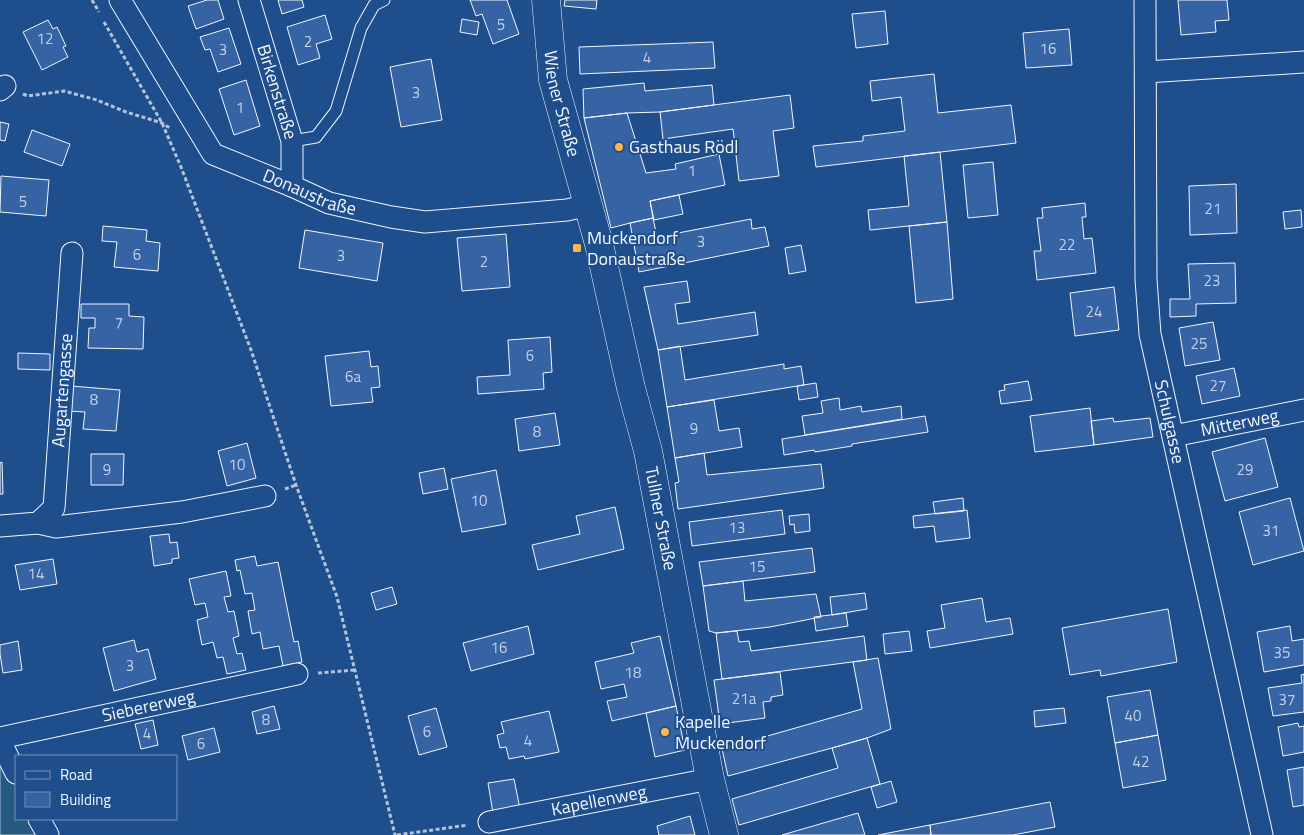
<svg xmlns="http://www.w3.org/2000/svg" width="1304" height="835" font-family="'Titillium Web',sans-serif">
<rect width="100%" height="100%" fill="#1f4e8c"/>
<!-- green -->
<path fill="#245a82" stroke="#a8bbd7" d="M 0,751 L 16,783 L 16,819 L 34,819 L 42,835 L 0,835 Z"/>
<!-- building -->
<path fill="#3563a3" stroke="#f2f6ff" d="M 207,0 L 218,0 L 224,19 L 196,29 L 188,6 Z
M 278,0 L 302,0 L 304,7 L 282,14 Z
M 470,0 L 507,0 L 519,34 L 493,44 L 482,14 L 476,16 Z
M 565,0 L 597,0 L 596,9 L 564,6 Z
M 1178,0 L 1227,0 L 1229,20 L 1215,21 L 1216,32 L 1181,35 Z
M 885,11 L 888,44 L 856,48 L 852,14 Z
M 325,15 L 332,39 L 316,44 L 320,58 L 298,65 L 287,27 Z
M 462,19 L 479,22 L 477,35 L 460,32 Z
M 48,20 L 53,29 L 57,27 L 66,46 L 63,47 L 68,57 L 42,70 L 23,32 Z
M 229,28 L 241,64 L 218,72 L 210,49 L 205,50 L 200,37 Z
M 1069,29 L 1072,65 L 1026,68 L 1023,33 Z
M 713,42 L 715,68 L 580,74 L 579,47 Z
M 431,59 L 442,120 L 401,127 L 390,67 Z
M 934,74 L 938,113 L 1011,105 L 1016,143 L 816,167 L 813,146 L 863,141 L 863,136 L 905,131 L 901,97 L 872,101 L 870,81 Z
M 246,80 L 260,126 L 234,135 L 219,89 Z
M 644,83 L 645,91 L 712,85 L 714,105 L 660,112 L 627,113 L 584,118 L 583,89 Z
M 790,95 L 794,128 L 773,131 L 779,176 L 739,181 L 733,129 L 663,139 L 660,112 Z
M 627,113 L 646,173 L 676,169 L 675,164 L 719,154 L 725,185 L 650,201 L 653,218 L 630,223 L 611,228 L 584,118 Z
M 0,122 L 9,124 L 5,141 L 0,140 Z
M 32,130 L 70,144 L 62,166 L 24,152 Z
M 940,152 L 947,222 L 870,230 L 868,210 L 909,206 L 904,156 Z
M 993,162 L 998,215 L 968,218 L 963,165 Z
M 1,176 L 49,180 L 46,216 L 0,212 Z
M 1236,184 L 1237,233 L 1190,235 L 1189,186 Z
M 679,195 L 683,214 L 654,220 L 650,201 Z
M 1085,203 L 1086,217 L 1082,217 L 1084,239 L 1092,238 L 1096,273 L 1037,280 L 1034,251 L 1041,251 L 1037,218 L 1043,218 L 1042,208 Z
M 1301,210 L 1302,227 L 1285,229 L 1283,212 Z
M 653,218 L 657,237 L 751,219 L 752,229 L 765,227 L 769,246 L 639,272 L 630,223 Z
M 947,222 L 953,299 L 916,303 L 909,226 Z
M 103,226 L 147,230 L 146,241 L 160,243 L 158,271 L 114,267 L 117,242 L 102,241 Z
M 305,230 L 383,243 L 377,281 L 299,268 Z
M 506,234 L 510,287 L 462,291 L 457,238 Z
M 801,245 L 806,271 L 789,274 L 785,248 Z
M 1235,263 L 1236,303 L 1196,304 L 1196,316 L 1170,317 L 1170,299 L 1190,299 L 1188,264 Z
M 687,281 L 690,302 L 675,304 L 678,324 L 755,312 L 758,335 L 658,350 L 644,287 Z
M 1114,287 L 1119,330 L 1075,336 L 1070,293 Z
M 81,304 L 129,304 L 129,316 L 144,317 L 143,349 L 88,348 L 89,328 L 95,328 L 95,318 L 81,318 Z
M 1213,322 L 1220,360 L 1185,366 L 1179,328 Z
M 550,337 L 552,372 L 543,373 L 544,389 L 478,394 L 477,377 L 510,375 L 508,340 Z
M 680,346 L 685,380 L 784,364 L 784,369 L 801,366 L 804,385 L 667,407 L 658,350 Z
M 369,351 L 371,367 L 378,366 L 380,387 L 371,388 L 373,402 L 331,406 L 325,356 Z
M 18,353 L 50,354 L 50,370 L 18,369 Z
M 1234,368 L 1240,396 L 1202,404 L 1196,376 Z
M 1028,381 L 1032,400 L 1001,404 L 999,391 L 1005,390 L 1004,385 Z
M 816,383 L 818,397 L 799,400 L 797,386 Z
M 71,386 L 120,390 L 116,431 L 83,429 L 85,412 L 69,411 Z
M 839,398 L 840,410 L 861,406 L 862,412 L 901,406 L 902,419 L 805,435 L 802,416 L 823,413 L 821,401 Z
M 714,400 L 719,431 L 739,428 L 742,447 L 675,458 L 667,407 Z
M 1090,408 L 1094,445 L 1035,452 L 1030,416 Z
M 555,413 L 560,445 L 519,451 L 515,419 Z
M 925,416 L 928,432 L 852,444 L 852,446 L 815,452 L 814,450 L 784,455 L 782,439 Z
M 1113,418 L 1114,422 L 1150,418 L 1153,437 L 1094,445 L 1091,421 Z
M 1265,438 L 1278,487 L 1225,501 L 1212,452 Z
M 247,443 L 256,478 L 227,486 L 218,451 Z
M 704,453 L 707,475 L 821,464 L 824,488 L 678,509 L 675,483 L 679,482 L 675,458 Z
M 91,454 L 124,454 L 123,485 L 91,485 Z
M 2,462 L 3,494 L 0,494 L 0,463 Z
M 444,468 L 448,489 L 423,494 L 419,473 Z
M 496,470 L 506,524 L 462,532 L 451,479 Z
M 963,498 L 964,511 L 935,514 L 933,502 Z
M 1290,498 L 1304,551 L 1253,565 L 1239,512 Z
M 615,507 L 624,549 L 538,570 L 532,545 L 580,534 L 576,516 Z
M 782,510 L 785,534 L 692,546 L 689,522 Z
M 967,510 L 970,538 L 936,542 L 934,526 L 914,528 L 913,516 Z
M 809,514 L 810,531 L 795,533 L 794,524 L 790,525 L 789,516 Z
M 169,534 L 170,543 L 177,542 L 179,558 L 172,559 L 172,563 L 154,566 L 150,536 Z
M 812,548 L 815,572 L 703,586 L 699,562 Z
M 255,556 L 257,566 L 278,562 L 294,642 L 298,641 L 302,662 L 283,666 L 279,646 L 263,649 L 260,632 L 252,634 L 248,611 L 255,610 L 252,593 L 245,594 L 240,570 L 237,571 L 235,560 Z
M 53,559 L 57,584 L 20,590 L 15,565 Z
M 226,571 L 231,596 L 224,597 L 228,612 L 234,611 L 239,636 L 233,638 L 237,654 L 242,653 L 246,670 L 227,674 L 223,657 L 217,658 L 213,642 L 202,645 L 197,620 L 208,617 L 205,603 L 195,605 L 189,579 Z
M 743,581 L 745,601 L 816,594 L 821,617 L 770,627 L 716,633 L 709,631 L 703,586 Z
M 392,587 L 397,604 L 376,610 L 371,593 Z
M 865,593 L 867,609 L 832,615 L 830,597 Z
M 982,598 L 986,622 L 1010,618 L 1013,634 L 930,648 L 927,631 L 945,628 L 941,605 Z
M 1168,609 L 1177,662 L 1101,676 L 1100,670 L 1070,675 L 1062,628 Z
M 846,613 L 848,626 L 816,631 L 814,617 Z
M 528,626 L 534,654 L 471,671 L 463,643 Z
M 1290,626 L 1292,641 L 1304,639 L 1304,665 L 1264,672 L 1257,632 Z
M 737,631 L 739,642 L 749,641 L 751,651 L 864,636 L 867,660 L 722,679 L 716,633 Z
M 909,631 L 912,651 L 885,654 L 883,634 Z
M 660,636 L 676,706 L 612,721 L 607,701 L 627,697 L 624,684 L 601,689 L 595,662 L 634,653 L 631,643 Z
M 134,640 L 137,652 L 148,649 L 156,679 L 114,691 L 103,648 Z
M 18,641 L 22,670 L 3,673 L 0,654 L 0,645 Z
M 878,658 L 891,729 L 867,738 L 832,748 L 728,776 L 722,749 L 862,709 L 853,662 Z
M 780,672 L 783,695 L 771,697 L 771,701 L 763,702 L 765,718 L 720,724 L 714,680 Z
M 1304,674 L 1304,712 L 1273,716 L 1268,688 L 1302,683 L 1301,675 Z
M 1150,690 L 1158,735 L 1115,743 L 1107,697 Z
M 274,706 L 280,729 L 257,734 L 252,712 Z
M 676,706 L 685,750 L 655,757 L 646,713 Z
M 436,708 L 447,747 L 419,755 L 408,716 Z
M 1064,708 L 1066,723 L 1035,727 L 1034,711 Z
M 549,711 L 559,752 L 525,759 L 524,756 L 509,759 L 506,747 L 500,748 L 497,735 L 504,733 L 501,722 Z
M 153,720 L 158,745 L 141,749 L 135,724 Z
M 1298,723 L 1299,727 L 1304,726 L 1304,752 L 1283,756 L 1278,727 Z
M 214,728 L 220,752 L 188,760 L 182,736 Z
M 1158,735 L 1166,780 L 1123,788 L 1115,743 Z
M 867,738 L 880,784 L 739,825 L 732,799 L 838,768 L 832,748 Z
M 1304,767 L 1304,805 L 1293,807 L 1287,770 Z
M 514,779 L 520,809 L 493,813 L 488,783 Z
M 891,781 L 897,802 L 877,808 L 871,787 Z
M 1050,802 L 1055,827 L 1013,835 L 931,835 L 930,825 Z
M 858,813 L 865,835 L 782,835 Z
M 690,816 L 695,835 L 659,835 L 657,826 Z
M 930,825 L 931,835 L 878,835 Z"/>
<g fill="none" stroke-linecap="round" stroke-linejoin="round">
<defs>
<path id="service" d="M 292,141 L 316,137 L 336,111 L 361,28 L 374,5 L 384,0"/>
<g id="minor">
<path id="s1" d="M 120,0 L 213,154 L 292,186 L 329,203 L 391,217 L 425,222 L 567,210 L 589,205"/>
<path id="s2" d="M 249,0 L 292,141 L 292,186"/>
<path id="s3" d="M 1145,0 L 1146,279 L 1150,334 L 1262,835"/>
<path d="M 1146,72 L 1304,62"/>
<path d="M 0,90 L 5,86"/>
<path id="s4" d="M 1173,436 L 1304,410"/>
<path d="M 38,523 L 56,527 L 182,512 L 265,496"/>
<path id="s5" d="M 0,526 L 38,523 L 54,508 L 72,253"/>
<path id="s6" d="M 0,738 L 297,674"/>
<path d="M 0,741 L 16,773"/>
<path d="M 39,819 L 48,835"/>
<path id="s7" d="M 489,822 L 710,779"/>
</g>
<g id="primary">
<path id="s8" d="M 546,0 L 553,80 L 599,244 L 631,388 L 648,451 L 710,779 L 724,835"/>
</g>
</defs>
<!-- service casing -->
<use href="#service" stroke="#f2f6ff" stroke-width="13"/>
<!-- minor casing -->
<use href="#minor" stroke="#f2f6ff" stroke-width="23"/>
<!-- primary casing -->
<use href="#primary" stroke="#f2f6ff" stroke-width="29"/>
<!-- path -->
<path stroke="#b3c4dc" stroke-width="3" stroke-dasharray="4 2.5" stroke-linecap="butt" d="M 92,0 L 99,12
M 104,22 L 162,123 L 181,167 L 251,350 L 296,485 L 337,597 L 395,835
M 23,94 L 28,96 L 64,91 L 97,100 L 126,112 L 162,123 L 170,128
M 285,489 L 296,485
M 318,673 L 355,670
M 397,835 L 468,825"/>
<!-- service -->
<use href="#service" stroke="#1f4e8c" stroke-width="11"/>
<!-- minor -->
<use href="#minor" stroke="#1f4e8c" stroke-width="21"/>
<!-- primary -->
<use href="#primary" stroke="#1f4e8c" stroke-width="28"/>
</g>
<!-- markers -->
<g fill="#ffb74d" stroke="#1f4e8c" stroke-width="2">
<circle cx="619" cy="147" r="5"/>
<rect x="572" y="243" width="10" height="10" rx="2.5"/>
<circle cx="665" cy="732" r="5"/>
</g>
<g text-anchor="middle" stroke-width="4" stroke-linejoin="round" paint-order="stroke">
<!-- number labels -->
<g font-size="15" fill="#c3d1e8">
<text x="501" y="30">5</text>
<text x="45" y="44">12</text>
<text x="308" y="47">2</text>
<text x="1048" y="54">16</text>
<text x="223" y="55">3</text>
<text x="647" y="63">4</text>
<text x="416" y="98">3</text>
<text x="240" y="113">1</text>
<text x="692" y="176">1</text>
<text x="23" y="207">5</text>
<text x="1213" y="214">21</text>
<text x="701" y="247">3</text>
<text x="1067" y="250">22</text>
<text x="137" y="260">6</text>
<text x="341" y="261">3</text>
<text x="484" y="267">2</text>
<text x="1212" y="286">23</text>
<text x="1094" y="317">24</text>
<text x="119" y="328">7</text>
<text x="1199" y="349">25</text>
<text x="530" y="361">6</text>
<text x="353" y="382">6a</text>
<text x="1218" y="391">27</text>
<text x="94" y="405">8</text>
<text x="694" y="434">9</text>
<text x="537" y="437">8</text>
<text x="237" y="470">10</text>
<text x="107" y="475">9</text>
<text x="1245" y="475">29</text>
<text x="479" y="506">10</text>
<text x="737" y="533">13</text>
<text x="1271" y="536">31</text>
<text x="757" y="572">15</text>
<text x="36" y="579">14</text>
<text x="499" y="653">16</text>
<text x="1282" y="658">35</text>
<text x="130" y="671">3</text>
<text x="633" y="678">18</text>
<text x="744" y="704">21a</text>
<text x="1287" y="705">37</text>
<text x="1133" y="721">40</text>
<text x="266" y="725">8</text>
<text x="427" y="737">6</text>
<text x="147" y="739">4</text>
<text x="528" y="746">4</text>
<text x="201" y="749">6</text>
<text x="1141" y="767">42</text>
</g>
<!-- street labels -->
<g font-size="18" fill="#f2f6ff" stroke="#1f4e8c">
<text dy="6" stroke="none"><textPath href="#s2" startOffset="96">Birkenstraße</textPath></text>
<text dy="6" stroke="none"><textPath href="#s8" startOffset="105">Wiener Straße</textPath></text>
<text dy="6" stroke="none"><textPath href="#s1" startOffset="284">Donaustraße</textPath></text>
<text dy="6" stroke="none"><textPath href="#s5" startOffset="178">Augartengasse</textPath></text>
<text dy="6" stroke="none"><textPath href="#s3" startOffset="424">Schulgasse</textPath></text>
<text dy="6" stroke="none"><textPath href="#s4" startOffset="68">Mitterweg</textPath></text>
<text dy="6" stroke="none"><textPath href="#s8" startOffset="532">Tullner Straße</textPath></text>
<text dy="6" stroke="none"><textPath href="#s6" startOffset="152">Siebererweg</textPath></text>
<text dy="6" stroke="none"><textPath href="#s7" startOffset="112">Kapellenweg</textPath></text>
</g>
<!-- poi labels -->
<g font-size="18" fill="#f2f6ff" stroke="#1f4e8c" text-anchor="start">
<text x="629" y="153">Gasthaus Rödl</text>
<text x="587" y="244">Muckendorf<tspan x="587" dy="21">Donaustraße</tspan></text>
<text x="675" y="728">Kapelle<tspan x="675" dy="21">Muckendorf</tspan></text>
</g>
</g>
<!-- legend -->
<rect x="15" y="755" width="162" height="65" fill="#1f4e8c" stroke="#7391ba"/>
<rect x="25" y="771" width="25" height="8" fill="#1f4e8c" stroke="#7391ba"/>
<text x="60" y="780" font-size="15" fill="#f2f6ff">Road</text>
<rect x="25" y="792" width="25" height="15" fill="#3563a3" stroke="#7391ba"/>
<text x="60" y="805" font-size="15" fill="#f2f6ff">Building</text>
</svg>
